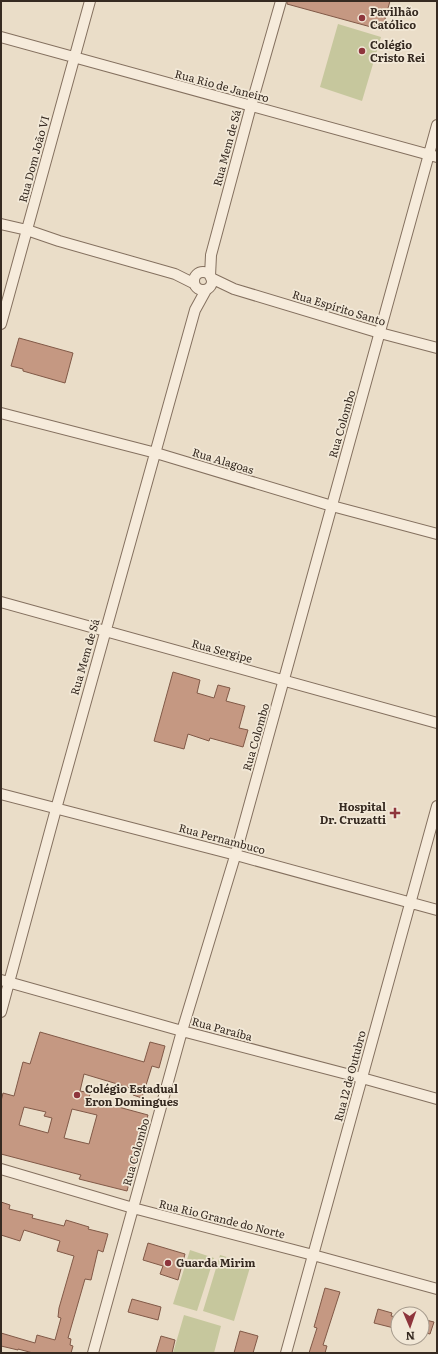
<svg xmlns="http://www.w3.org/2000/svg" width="438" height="1354" font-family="Literata,serif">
<rect width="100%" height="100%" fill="#eaddc8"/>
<!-- green -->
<path fill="#c6c79d" d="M 338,24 L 381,37 L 362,101 L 320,87 Z
M 190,1250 L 214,1258 L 197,1311 L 173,1304 Z
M 220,1255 L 251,1264 L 234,1321 L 203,1311 Z
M 184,1315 L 221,1326 L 214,1353 L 173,1353 Z"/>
<!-- building -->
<path fill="#c59882" stroke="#815947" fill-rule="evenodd" d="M 287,1 L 390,1 L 382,30 L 287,4 Z
M 19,338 L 73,353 L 65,383 L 23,371 L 23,369 L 11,366 Z
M 173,672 L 200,680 L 197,693 L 214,698 L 218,685 L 230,688 L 226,701 L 245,706 L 239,728 L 248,730 L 243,747 L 210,738 L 209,741 L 188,734 L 184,749 L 154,741 Z
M 40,1032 L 144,1062 L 150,1042 L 165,1046 L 159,1068 L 152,1066 L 142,1098 L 133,1095 L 134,1089 L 84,1074 L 80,1091 L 90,1093 L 89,1099 L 148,1115 L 127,1191 L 79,1179 L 81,1175 L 1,1154 L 1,1101 L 3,1093 L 14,1096 L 23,1062 L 30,1064 ZM 24,1107 L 46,1112 L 44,1116 L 52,1118 L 48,1133 L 19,1125 ZM 72,1109 L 97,1115 L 89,1144 L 64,1138 Z
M 1,1202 L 10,1205 L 9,1209 L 33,1215 L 32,1218 L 64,1226 L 66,1220 L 89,1227 L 88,1229 L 108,1234 L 103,1252 L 98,1250 L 91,1280 L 85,1279 L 68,1338 L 71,1339 L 70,1345 L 73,1346 L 71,1353 L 33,1353 L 18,1349 L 18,1350 L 1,1346 L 1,1333 L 35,1343 L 37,1335 L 55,1340 L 61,1318 L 58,1317 L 59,1308 L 74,1256 L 57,1251 L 60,1241 L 24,1230 L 20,1241 L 1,1235 Z
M 148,1243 L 185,1254 L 178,1280 L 160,1274 L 163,1266 L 143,1260 Z
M 325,1288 L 340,1292 L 323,1345 L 327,1346 L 325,1353 L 309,1353 L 317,1328 L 314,1327 Z
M 132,1299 L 161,1307 L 158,1320 L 128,1312 Z
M 378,1309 L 392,1313 L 391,1316 L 397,1317 L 394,1328 L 374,1323 Z
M 422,1319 L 434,1322 L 430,1334 L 422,1332 Z
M 240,1331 L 258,1336 L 253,1353 L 234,1353 Z
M 161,1336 L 175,1340 L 172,1353 L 156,1353 Z"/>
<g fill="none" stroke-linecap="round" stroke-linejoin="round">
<defs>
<path id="street" d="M 1,37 L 437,157
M 1,224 L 27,230 L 59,241 L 175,274 L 193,283
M194 281a9 9 0 1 1 18 0a9 9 0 1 1-18 0Z
M 210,276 L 211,255 L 251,106 L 281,1
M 211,278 L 234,289 L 380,333 L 437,348
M 1,324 L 90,1
M 1,413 L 156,453 L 332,506 L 437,534
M 1,602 L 437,723
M 1,794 L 236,855 L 437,910
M 1,980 L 182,1031 L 362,1078 L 437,1099
M 1,1012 L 56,809 L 195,310 L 206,290
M 1,1169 L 133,1208 L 313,1255 L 437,1289
M 93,1353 L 182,1031 L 236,853 L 437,125
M 286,1353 L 437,806"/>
</defs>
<!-- street casing -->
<use href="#street" stroke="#84705f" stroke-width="12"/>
<!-- street -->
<use href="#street" stroke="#f6ebdb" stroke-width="10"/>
</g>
<!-- markers -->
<g fill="#8e353c" stroke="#f2e8d7" stroke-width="1.5">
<circle cx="362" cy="18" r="4"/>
<circle cx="362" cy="51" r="4"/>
<path d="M393 807h4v4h4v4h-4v4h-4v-4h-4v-4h4z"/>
<circle cx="77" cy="1095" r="4"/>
<circle cx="168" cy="1263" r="4"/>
</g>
<g text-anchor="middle" stroke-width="3.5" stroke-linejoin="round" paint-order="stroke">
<!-- poi labels -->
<g font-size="11" font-weight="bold" fill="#362a21" stroke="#f2e8d7" text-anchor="start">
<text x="370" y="16">Pavilhão<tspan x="370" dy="13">Católico</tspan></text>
<text x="370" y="49">Colégio<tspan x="370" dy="13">Cristo Rei</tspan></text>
<text x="386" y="811" text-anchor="end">Hospital<tspan x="386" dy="13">Dr. Cruzatti</tspan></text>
<text x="85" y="1093">Colégio Estadual<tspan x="85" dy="13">Eron Domingues</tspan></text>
<text x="176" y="1267">Guarda Mirim</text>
</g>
<!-- street labels -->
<g font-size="11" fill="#362a21" stroke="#f2e8d7">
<text transform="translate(222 86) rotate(15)" y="4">Rua Rio de Janeiro</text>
<text transform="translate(227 148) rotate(-75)" y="4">Rua Mem de Sá</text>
<text transform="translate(34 159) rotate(-75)" y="4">Rua Dom João VI</text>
<text transform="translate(339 308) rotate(17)" y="4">Rua Espírito Santo</text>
<text transform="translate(342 424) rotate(-74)" y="4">Rua Colombo</text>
<text transform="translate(223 461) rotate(17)" y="4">Rua Alagoas</text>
<text transform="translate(222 651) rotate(15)" y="4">Rua Sergipe</text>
<text transform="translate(85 657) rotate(-74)" y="4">Rua Mem de Sá</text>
<text transform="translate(256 737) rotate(-74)" y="4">Rua Colombo</text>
<text transform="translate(222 839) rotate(15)" y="4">Rua Pernambuco</text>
<text transform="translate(222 1029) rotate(15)" y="4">Rua Paraíba</text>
<text transform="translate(350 1076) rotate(-75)" y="4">Rua 12 de Outubro</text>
<text transform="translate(136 1152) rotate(-74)" y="4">Rua Colombo</text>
<text transform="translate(222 1219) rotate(14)" y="4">Rua Rio Grande do Norte</text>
</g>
</g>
<!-- border -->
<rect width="438" height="1354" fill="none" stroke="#362a21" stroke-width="4"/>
<!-- north arrow -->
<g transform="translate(410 1326) rotate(178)"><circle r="19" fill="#f2e8d7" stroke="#a79c8e"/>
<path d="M0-3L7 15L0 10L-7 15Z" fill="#8e353c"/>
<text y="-6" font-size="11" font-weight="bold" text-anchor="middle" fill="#362a21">N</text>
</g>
</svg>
